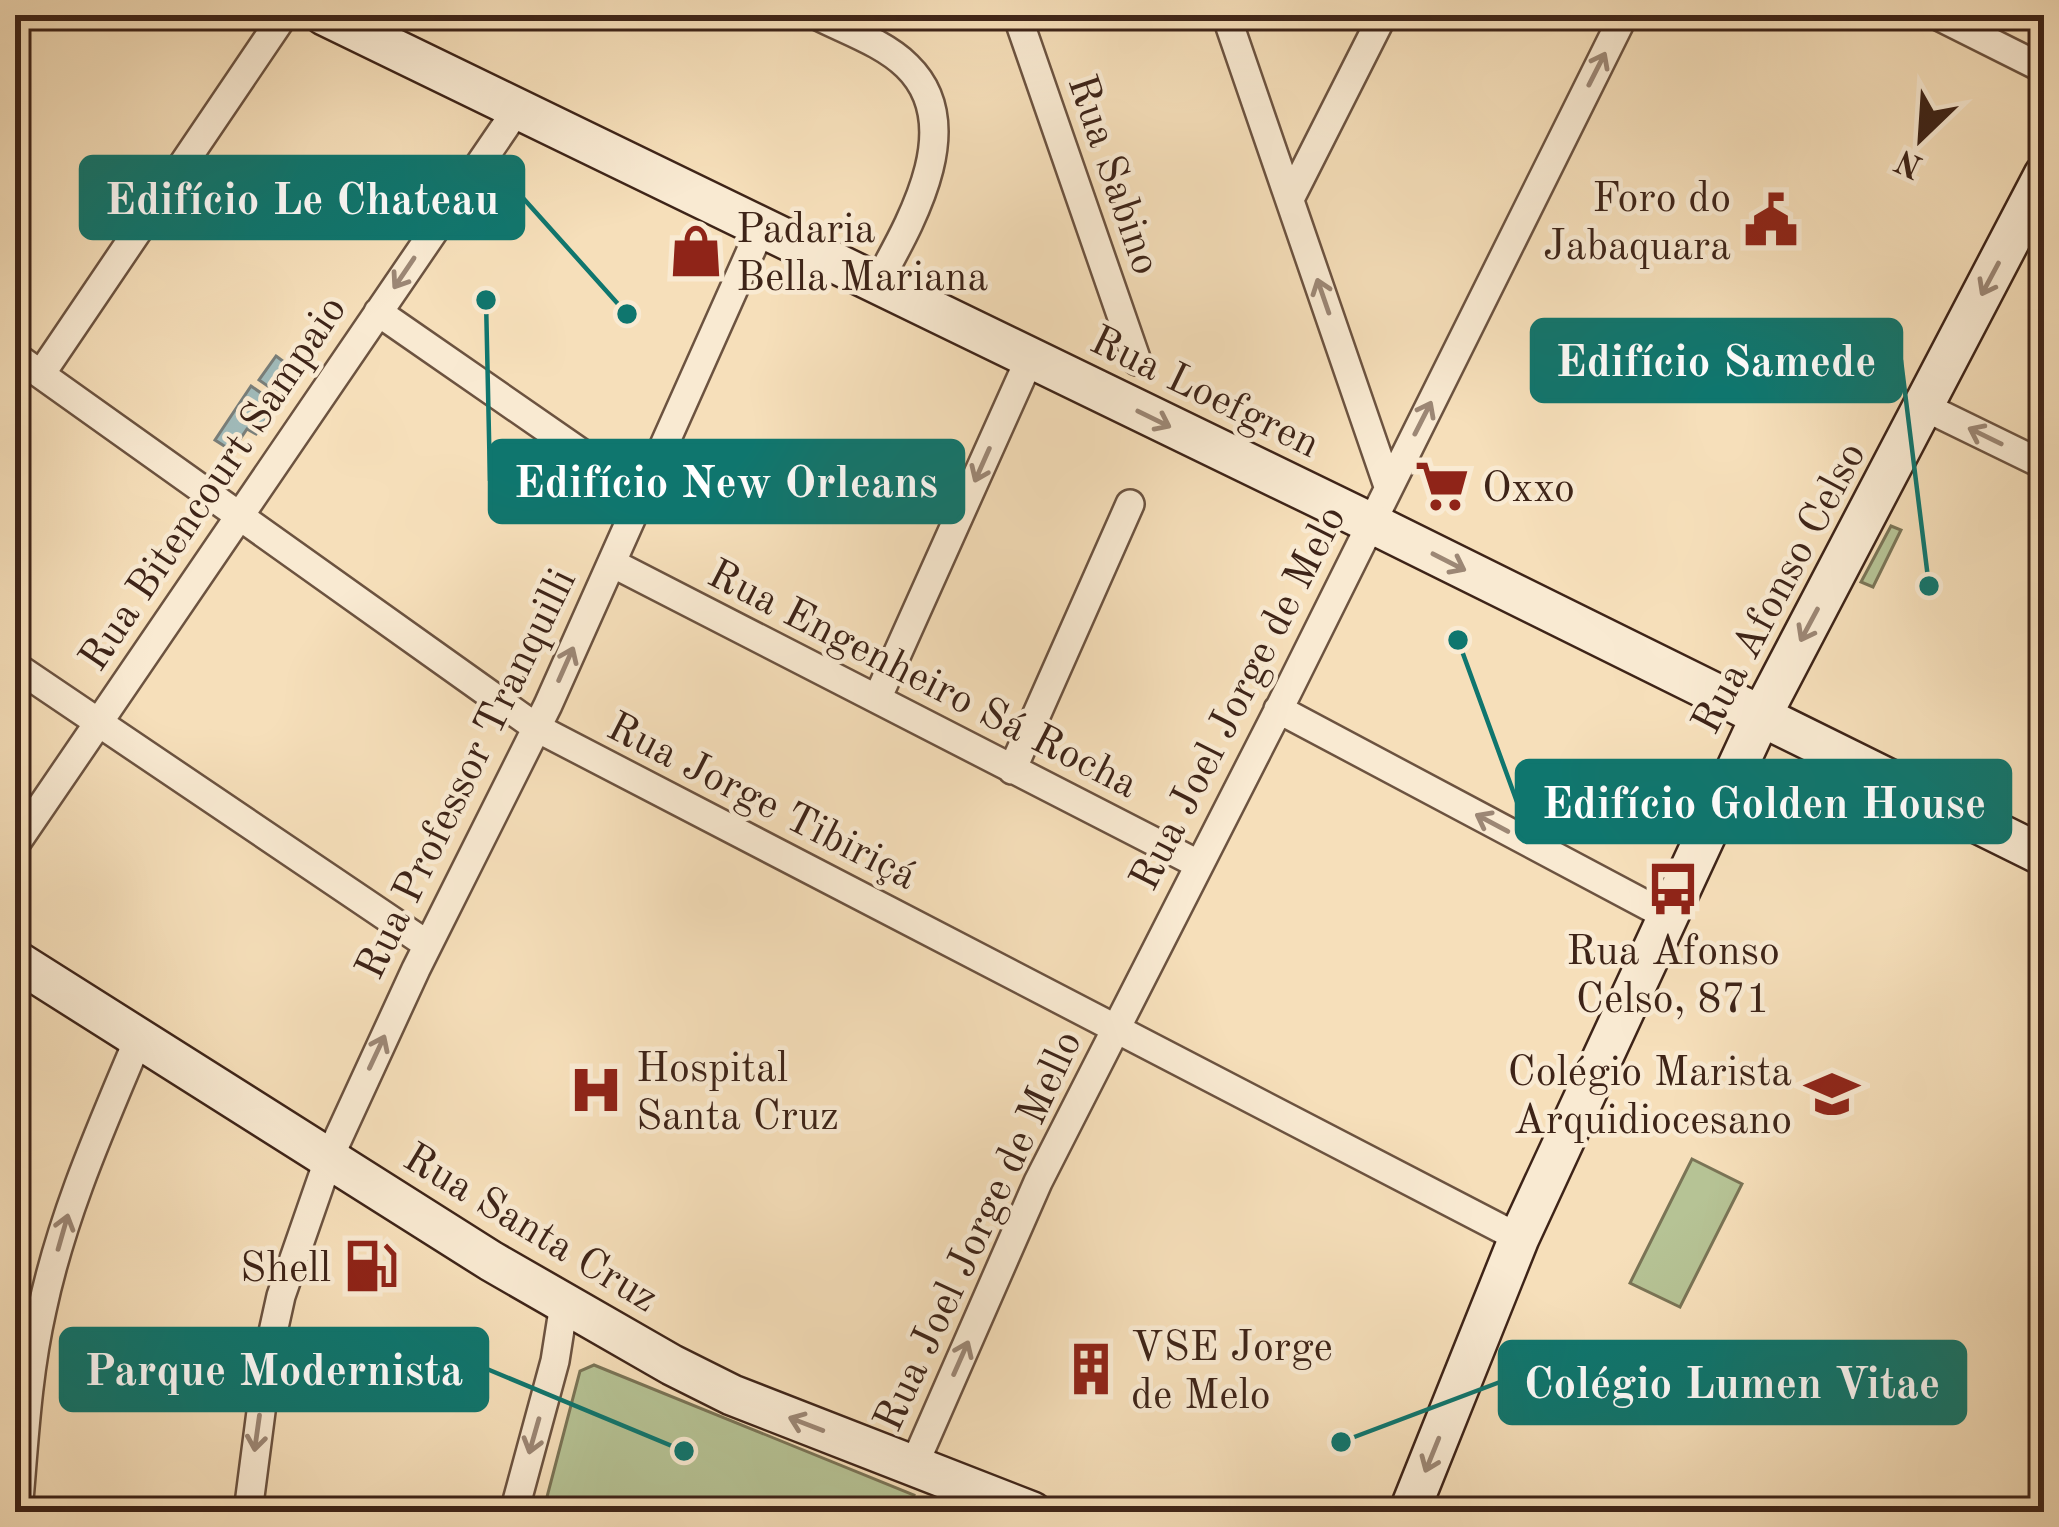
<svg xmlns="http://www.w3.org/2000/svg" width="2059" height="1527" font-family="'Old Standard TT',serif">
<rect width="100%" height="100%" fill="#f6dfba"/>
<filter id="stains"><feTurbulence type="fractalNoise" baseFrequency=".00167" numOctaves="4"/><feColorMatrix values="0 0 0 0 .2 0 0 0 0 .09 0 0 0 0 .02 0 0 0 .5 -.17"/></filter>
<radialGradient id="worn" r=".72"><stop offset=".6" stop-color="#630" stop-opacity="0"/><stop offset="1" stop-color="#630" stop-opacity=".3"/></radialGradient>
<!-- green -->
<path fill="#b6c395" stroke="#7a7456" stroke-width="3" d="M 1891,526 L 1901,530 L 1873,587 L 1861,582 Z
M 1692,1159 L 1742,1184 L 1680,1307 L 1630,1283 Z
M 594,1365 L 914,1495 L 908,1512 L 543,1512 L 580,1371 Z"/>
<!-- water -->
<path fill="#a0bab9" stroke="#797e79" stroke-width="3" d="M 276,356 L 299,373 L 282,396 L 259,380 Z
M 251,386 L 277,404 L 256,434 L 247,429 L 232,451 L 215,440 Z"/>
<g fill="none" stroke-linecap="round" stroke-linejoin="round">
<defs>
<path id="street" d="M 816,15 C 845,30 884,43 907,66 C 969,126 909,225 877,284
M 1017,15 L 1137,361
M 1226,15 L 1388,486
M 1936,15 L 2044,69
M 1290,199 L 1383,15
M 378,312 L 642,495
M 15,356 L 537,728 L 1519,1238
M 41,374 L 284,15
M 1925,407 L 2044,465
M 612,563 L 1198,864
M 15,666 L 428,945
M 877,699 L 1030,358
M 1278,709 L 1669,917
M 1012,770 L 1130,504
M 15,845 L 518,108
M 914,1465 L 1038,1182 L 1288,691 L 1624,15
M 18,1512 C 24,1444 27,1376 42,1310 C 62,1215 101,1128 138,1040
M 248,1512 L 269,1350 L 281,1296 L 329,1158 L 416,969 L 548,705 L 762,226
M 514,1512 L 555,1361 L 564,1304"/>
<path id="secondary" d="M 324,15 L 1371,523 L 2044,856
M 15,960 L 491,1261 L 672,1365 L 732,1395 L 1032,1512
M 1409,1512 L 1519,1238 L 1760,718 L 2044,175"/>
</defs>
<!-- street casing -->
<use href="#street" stroke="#6c5340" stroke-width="32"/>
<!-- secondary casing -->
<use href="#secondary" stroke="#3e2418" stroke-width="44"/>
<!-- street -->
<use href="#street" stroke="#f9ead2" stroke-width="27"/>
<!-- secondary -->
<use href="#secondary" stroke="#f9ead2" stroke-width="39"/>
</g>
<!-- one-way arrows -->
<defs><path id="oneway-shaft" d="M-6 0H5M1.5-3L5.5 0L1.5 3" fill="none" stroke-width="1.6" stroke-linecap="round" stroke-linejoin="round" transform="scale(3)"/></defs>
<g stroke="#9c8775">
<use href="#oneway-shaft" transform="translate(1597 69) rotate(-63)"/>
<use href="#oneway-shaft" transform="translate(404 273) rotate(124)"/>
<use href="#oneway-shaft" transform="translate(1990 279) rotate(118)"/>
<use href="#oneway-shaft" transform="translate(1323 296) rotate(-109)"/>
<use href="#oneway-shaft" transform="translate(1423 418) rotate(-63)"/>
<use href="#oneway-shaft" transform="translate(1154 419) rotate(26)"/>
<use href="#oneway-shaft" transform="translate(1985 436) rotate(-154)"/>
<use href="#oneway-shaft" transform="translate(982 465) rotate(114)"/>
<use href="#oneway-shaft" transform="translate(1449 562) rotate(27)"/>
<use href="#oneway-shaft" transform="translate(1809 625) rotate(118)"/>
<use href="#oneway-shaft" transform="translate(566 664) rotate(-66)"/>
<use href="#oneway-shaft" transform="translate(1492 823) rotate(-152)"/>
<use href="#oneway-shaft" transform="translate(377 1052) rotate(-65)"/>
<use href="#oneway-shaft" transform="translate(63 1232) rotate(-74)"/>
<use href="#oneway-shaft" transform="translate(961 1358) rotate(-66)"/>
<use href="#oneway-shaft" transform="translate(806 1424) rotate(-159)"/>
<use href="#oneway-shaft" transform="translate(257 1433) rotate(98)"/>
<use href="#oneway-shaft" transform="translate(534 1436) rotate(106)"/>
<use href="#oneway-shaft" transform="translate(1432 1455) rotate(112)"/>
</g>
<!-- icons -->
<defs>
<symbol id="civic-bare" viewBox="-9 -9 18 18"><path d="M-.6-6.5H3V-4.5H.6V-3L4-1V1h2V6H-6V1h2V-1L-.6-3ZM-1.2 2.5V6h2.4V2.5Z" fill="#8f2418" stroke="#f9ead2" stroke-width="2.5" paint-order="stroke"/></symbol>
<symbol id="shop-bare" viewBox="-9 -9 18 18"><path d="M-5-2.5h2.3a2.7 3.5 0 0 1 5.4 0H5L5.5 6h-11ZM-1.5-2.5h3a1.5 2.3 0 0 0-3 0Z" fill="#8f2418" stroke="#f9ead2" stroke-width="2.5" paint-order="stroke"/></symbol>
<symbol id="supermarket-bare" viewBox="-9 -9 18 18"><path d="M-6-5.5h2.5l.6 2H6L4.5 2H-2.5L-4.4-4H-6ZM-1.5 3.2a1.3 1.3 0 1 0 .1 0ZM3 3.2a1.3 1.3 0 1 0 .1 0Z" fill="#8f2418" stroke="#f9ead2" stroke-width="2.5" paint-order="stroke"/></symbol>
<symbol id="bus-bare" viewBox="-9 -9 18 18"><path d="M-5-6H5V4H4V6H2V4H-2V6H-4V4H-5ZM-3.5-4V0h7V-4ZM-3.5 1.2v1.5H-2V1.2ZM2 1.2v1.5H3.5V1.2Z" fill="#8f2418" stroke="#f9ead2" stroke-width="2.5" paint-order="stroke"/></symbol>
<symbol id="hospital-bare" viewBox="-9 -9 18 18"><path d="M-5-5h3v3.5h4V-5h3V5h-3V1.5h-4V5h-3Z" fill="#8f2418" stroke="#f9ead2" stroke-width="2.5" paint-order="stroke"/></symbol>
<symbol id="school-bare" viewBox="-9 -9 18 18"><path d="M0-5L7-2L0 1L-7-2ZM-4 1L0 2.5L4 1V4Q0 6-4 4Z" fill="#8f2418" stroke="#f9ead2" stroke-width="2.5" paint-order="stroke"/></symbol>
<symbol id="fuel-bare" viewBox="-9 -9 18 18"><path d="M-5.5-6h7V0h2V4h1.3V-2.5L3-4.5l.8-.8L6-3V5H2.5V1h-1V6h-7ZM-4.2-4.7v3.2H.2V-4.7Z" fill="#8f2418" stroke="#f9ead2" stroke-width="2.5" paint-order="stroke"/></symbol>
<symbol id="building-bare" viewBox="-9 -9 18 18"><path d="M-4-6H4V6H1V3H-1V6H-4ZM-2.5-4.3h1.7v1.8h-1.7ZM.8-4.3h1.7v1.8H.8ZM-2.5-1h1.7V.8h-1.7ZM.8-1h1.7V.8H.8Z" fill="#8f2418" stroke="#f9ead2" stroke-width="2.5" paint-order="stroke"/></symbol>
</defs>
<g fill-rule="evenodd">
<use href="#civic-bare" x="1733" y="182" width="76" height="76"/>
<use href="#shop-bare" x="658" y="213" width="76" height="76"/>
<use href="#supermarket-bare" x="1404" y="448" width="76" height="76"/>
<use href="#bus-bare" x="1635" y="851" width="76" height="76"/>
<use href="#hospital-bare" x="558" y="1052" width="76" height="76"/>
<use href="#school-bare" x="1794" y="1056" width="76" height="76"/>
<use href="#fuel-bare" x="333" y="1228" width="76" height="76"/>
<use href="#building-bare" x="1053" y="1331" width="76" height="76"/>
</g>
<g text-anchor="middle" stroke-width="9" stroke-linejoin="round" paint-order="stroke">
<!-- street labels -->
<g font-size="42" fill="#3e2418" stroke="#f9ead2">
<text transform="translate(1116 174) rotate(71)" y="15">Rua Sabino</text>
<text transform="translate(1206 390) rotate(26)" y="15">Rua Loefgren</text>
<text transform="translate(211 482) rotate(-56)" y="15">Rua Bitencourt Sampaio</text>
<text transform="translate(1777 587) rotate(-62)" y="15">Rua Afonso Celso</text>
<text transform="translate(924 677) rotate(27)" y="15">Rua Engenheiro Sá Rocha</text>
<text transform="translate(1236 697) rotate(-63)" y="15">Rua Joel Jorge de Melo</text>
<text transform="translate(464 773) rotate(-64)" y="15">Rua Professor Tranquilli</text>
<text transform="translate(763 799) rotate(27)" y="15">Rua Jorge Tibiriçá</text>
<text transform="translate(532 1226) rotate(31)" y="15">Rua Santa Cruz</text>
<text transform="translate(976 1230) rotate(-65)" y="15">Rua Joel Jorge de Mello</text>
</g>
<!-- poi labels -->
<g font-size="42" fill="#3e2418" stroke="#f9ead2" text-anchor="start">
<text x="1731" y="211" text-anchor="end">Foro do<tspan x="1731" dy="48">Jabaquara</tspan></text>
<text x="736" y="242">Padaria<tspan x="736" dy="48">Bella Mariana</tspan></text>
<text x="1482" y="501">Oxxo</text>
<text x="1673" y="964" text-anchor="middle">Rua Afonso<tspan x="1673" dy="48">Celso, 871</tspan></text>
<text x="636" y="1081">Hospital<tspan x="636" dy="48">Santa Cruz</tspan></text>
<text x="1792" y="1085" text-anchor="end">Colégio Marista<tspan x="1792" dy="48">Arquidiocesano</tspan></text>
<text x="331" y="1281" text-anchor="end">Shell</text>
<text x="1131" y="1360">VSE Jorge<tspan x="1131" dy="48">de Melo</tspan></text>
</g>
</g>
<!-- callouts -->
<path fill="none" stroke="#0f766e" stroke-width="4.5" d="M627 314L523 198M1929 586L1901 360M486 300L490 481M1458 640L1517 802M684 1451L487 1369M1341 1442L1500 1382"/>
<g fill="#0f766e" stroke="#f9ead2" stroke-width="4.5">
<circle cx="627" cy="314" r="12"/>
<circle cx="1929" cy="586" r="12"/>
<circle cx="486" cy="300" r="12"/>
<circle cx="1458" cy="640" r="12"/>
<circle cx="684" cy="1451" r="12"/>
<circle cx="1341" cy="1442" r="12"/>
</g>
<g fill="#0f766e" stroke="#0f766e" stroke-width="4.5">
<rect x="81" y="157" width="442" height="81" rx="12"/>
<rect x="1532" y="320" width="369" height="81" rx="12"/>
<rect x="490" y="441" width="473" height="81" rx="12"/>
<rect x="1517" y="761" width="493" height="81" rx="12"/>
<rect x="61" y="1329" width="426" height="81" rx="12"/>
<rect x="1500" y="1342" width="465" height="81" rx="12"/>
</g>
<g font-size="45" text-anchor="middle" font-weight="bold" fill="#fff">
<text x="302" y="214">Edifício Le Chateau</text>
<text x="1716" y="376">Edifício Samede</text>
<text x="726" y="497">Edifício New Orleans</text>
<text x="1764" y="818">Edifício Golden House</text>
<text x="274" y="1385">Parque Modernista</text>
<text x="1732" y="1398">Colégio Lumen Vitae</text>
</g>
<!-- margin -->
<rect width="2059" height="1527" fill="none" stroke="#f6dfba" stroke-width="60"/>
<rect x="18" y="18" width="2023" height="1491" fill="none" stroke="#3e2418" stroke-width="6"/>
<rect x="30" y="30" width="1999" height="1467" fill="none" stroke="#3e2418" stroke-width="3"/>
<!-- north arrow -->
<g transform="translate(1921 138) rotate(205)" stroke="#f9ead2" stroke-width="9" paint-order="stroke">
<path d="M0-9L21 45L0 30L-21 45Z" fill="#3e2418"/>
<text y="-18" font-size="33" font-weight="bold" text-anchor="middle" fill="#3e2418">N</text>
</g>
<rect width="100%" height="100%" filter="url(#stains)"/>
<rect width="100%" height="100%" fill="url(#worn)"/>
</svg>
